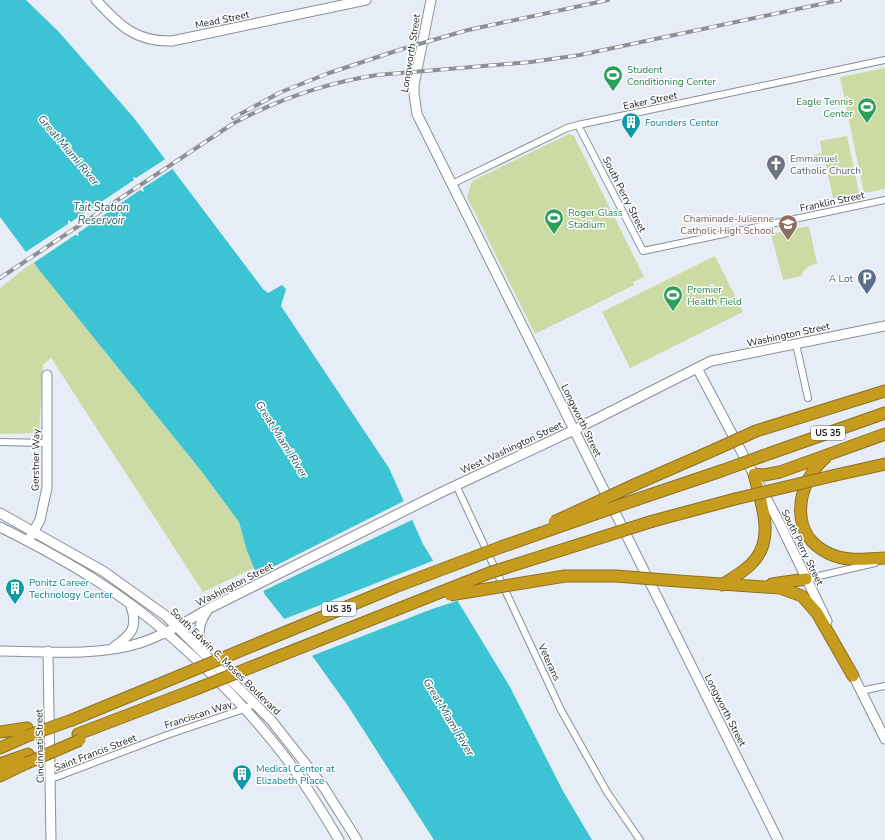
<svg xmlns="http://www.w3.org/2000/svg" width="885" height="840" font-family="'Nunito Sans',sans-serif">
<rect width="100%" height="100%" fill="#e7edf6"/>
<!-- green -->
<path fill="#ccdaa4" d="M 885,68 L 885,189 L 864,193 L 840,77 Z
M 569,134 L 574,136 L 644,277 L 633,282 L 634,285 L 535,334 L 467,197 L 472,181 Z
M 847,136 L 859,193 L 833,198 L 825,161 L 815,163 L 813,155 L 822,153 L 820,141 Z
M 809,226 L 817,264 C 810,265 803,268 802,276 L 783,280 L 771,234 Z
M 715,256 L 743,312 L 630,368 L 602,312 Z
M 33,262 L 202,472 L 239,522 L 247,551 L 254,568 L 203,592 L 51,358 L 43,365 L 39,433 L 0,434 L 0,288 Z"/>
<!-- water -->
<path fill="#3cc4d5" d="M 0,0 L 26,0 L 59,32 L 134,118 L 263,289 L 268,293 L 282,285 L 286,289 L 281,306 L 389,468 L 423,544 L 510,687 L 563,791 L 592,840 L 434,840 L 348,706 L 298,636 L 265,595 L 247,551 L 239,522 L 202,472 L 40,271 L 0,217 Z"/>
<!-- pier -->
<path fill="#e7edf6" d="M 167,158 L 174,168 L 143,188 L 144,192 L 140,190 L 78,233 L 79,236 L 75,235 L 32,264 L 24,253 L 68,224 L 68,220 L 71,222 L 134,180 L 133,177 L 136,178 Z
M 406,500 L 414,519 L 261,592 L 255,576 Z
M 435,560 L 460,600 L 432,609 L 309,657 L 282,620 Z"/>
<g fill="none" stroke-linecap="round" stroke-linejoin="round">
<defs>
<path id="street" d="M 578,125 L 643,251 L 885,200
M 452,184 L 567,128 L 578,125 L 885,60
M 796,344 L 808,398
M 0,442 L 47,443
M 456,485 L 561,710 L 607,792 L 640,840
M 806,579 L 875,563
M 861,691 L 885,686
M 51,779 L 167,735 L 244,709 L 256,703"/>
<path id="secondary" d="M 96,0 C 119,25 135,42 172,41 L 366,0
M 431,0 L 414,85 L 414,94 L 417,114 L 778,840
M 697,368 L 780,524 L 827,621
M 0,513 L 103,571 L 166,616 L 271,720 L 323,786 L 357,840
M 0,527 C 34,544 68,562 100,583 C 169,627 246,703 294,769 C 310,792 325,816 339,840
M 31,536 L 40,520 L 47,488 L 47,375
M 114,647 C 132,634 138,628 131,606
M 201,649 C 198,633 198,624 207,611
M 0,651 C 46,651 95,657 140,643 C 164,635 186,622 208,609 L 442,492 L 574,430 L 711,361 L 885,326
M 48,651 L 51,840
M 851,671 L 885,739"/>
<path id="highway" d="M 756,431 L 885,391
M 771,453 L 885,413
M 826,457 C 796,483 787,535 830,554 C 847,562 867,559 885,558
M 836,475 L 885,464
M 634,485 L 714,450
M 638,499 L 721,471
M 653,521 L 735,499
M 678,581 L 780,588 L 802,596 L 817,613 L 853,676
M 772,584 L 806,579
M 722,585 C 731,579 742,573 750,565 C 777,541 761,503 754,474 L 764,475 L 780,472 L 885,434
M 72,720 L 179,676
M 0,732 L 27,728
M 78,734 L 191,691
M 0,748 L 27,736
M 0,764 L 28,754
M 0,776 L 27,763"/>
</defs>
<!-- street casing -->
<use href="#street" stroke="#898f97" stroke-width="8"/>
<!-- secondary casing -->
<use href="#secondary" stroke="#898f97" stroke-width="11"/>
<!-- highway casing -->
<use href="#highway" stroke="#8c7120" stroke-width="13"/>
<!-- street -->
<use href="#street" stroke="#fff" stroke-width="6"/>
<!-- secondary -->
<use href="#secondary" stroke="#fff" stroke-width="9"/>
<!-- highway -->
<use href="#highway" stroke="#c69c1e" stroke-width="11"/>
<defs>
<path id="rail" d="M 233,118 L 281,92 L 329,73 L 405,48 L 468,30 L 608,0
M 0,278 L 234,123 C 279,99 326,83 377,75 L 531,62 L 580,55 L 840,0"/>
</defs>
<!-- rail casing -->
<use href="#rail" stroke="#8c9096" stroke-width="4"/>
<!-- rail -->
<use href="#rail" stroke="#fff" stroke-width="2.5" stroke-dasharray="8" stroke-linecap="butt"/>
<defs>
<path id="highway-bridge" d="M 714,450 L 756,431
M 721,471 L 771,453
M 735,499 L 836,475
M 554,522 L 634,485
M 450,595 L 565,576 L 616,576 L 678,581
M 179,676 L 395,587 L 501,547 L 638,499
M 191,691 L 489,573 L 653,521
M 27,736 L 72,720
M 27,763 L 80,740"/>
</defs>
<!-- highway-bridge casing -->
<use href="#highway-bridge" stroke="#8c7120" stroke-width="13" stroke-linecap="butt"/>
<!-- highway-bridge -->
<use href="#highway-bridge" stroke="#c69c1e" stroke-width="11"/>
</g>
<!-- icons -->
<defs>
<symbol id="stadium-pin" viewBox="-11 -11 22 30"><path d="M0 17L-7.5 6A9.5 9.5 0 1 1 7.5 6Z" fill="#2e9e5b" stroke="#fff"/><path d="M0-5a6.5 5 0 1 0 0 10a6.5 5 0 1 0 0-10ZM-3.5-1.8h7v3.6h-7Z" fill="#fff"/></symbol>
<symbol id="building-pin" viewBox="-11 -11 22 30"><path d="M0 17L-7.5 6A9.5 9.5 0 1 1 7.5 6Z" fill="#0f9aa8" stroke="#fff"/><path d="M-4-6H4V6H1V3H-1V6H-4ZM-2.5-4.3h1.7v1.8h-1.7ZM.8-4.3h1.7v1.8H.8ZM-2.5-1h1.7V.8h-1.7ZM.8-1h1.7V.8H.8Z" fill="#fff"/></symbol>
<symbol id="church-pin" viewBox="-11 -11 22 30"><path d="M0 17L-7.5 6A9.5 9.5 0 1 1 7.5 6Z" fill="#6b7280" stroke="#fff"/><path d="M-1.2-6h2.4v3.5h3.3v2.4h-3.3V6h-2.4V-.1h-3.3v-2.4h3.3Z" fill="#fff"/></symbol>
<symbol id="school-pin" viewBox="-11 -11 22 30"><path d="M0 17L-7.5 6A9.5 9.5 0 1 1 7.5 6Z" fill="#8d6e63" stroke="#fff"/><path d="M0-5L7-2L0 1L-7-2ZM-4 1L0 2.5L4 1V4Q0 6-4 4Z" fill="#fff"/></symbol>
<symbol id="parking-pin" viewBox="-11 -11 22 30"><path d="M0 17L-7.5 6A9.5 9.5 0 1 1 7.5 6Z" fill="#5c6f8a" stroke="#fff"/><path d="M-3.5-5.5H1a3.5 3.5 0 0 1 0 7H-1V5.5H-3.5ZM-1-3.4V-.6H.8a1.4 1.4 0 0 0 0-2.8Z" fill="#fff"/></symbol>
</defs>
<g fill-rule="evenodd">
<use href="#stadium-pin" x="602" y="64" width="22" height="30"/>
<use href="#stadium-pin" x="856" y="96" width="22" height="30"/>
<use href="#building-pin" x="620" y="111" width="22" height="30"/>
<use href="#church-pin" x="765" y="153" width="22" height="30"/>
<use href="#stadium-pin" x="543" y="207" width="22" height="30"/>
<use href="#school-pin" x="777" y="213" width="22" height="30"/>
<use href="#parking-pin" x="856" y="267" width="22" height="30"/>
<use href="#stadium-pin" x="662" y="284" width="22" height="30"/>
<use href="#building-pin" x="4" y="577" width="22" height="30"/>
<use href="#building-pin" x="231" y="763" width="22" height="30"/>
</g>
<g text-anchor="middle" stroke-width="3" stroke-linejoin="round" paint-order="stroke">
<!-- shield labels -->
<g fill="#fff" stroke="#636466" stroke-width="1">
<rect x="811" y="426" width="34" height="14" rx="3"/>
<rect x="322" y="602" width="34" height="14" rx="3"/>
</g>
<g font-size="9" font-weight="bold" fill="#202225">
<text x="828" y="436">US 35</text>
<text x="339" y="612">US 35</text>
</g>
<!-- street labels -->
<g font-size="10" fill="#202225" stroke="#fff">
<text transform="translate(222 19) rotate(-12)" y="4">Mead Street</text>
<text transform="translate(410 53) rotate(-81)" y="4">Longworth Street</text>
<text transform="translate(650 100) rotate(-12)" y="4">Eaker Street</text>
<text transform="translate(625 194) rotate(63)" y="4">South Perry Street</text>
<text transform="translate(832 201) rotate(-12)" y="4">Franklin Street</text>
<text transform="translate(788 334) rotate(-12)" y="4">Washington Street</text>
<text transform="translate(582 420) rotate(64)" y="4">Longworth Street</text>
<text transform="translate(511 447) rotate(-25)" y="4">West Washington Street</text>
<text transform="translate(35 460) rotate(-89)" y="4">Gerstner Way</text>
<text transform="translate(803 547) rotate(64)" y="4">South Perry Street</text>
<text transform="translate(234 584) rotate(-27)" y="4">Washington Street</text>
<text transform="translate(226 661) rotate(44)" y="4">South Edwin C. Moses Boulevard</text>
<text transform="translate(550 662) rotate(65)" y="4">Veterans</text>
<text transform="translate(726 710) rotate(63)" y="4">Longworth Street</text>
<text transform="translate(198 714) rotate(-18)" y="4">Franciscan Way</text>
<text transform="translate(39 746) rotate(-91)" y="4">Cincinnati Street</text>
<text transform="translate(95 752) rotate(-21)" y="4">Saint Francis Street</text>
</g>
<!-- leisure labels -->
<g font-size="10" fill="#27864d" stroke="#fff" text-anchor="start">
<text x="627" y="73">Student<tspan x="627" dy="12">Conditioning Center</tspan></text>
<text x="853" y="105" text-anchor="end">Eagle Tennis<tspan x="853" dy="12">Center</tspan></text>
<text x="568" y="216">Roger Glass<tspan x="568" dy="12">Stadium</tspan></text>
<text x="687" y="293">Premier<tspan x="687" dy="12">Health Field</tspan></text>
</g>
<!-- culture labels -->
<g font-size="10" fill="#0d838f" stroke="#fff" text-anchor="start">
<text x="645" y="126">Founders Center</text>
<text x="29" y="586">Ponitz Career<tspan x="29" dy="12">Technology Center</tspan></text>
<text x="256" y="772">Medical Center at<tspan x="256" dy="12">Elizabeth Place</tspan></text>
</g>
<!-- worship labels -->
<g font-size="10" fill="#5b616d" stroke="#fff" text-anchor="start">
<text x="790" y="162">Emmanuel<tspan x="790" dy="12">Catholic Church</tspan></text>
</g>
<!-- education labels -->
<g font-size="10" fill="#785e54" stroke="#fff" text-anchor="end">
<text x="774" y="222">Chaminade-Julienne<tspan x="774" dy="12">Catholic High School</tspan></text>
</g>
<!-- service labels -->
<g font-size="10" fill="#4e5e75" stroke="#fff" text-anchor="end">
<text x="853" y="282">A Lot</text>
</g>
<!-- water labels -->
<g font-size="11" font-style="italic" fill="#235a61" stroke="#fff">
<text transform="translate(69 150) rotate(50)" y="4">Great Miami River</text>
<text x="101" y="211">Tait Station<tspan x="101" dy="13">Reservoir</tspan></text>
<text transform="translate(282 439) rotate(58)" y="4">Great Miami River</text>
<text transform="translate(449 717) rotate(59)" y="4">Great Miami River</text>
</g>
</g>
</svg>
